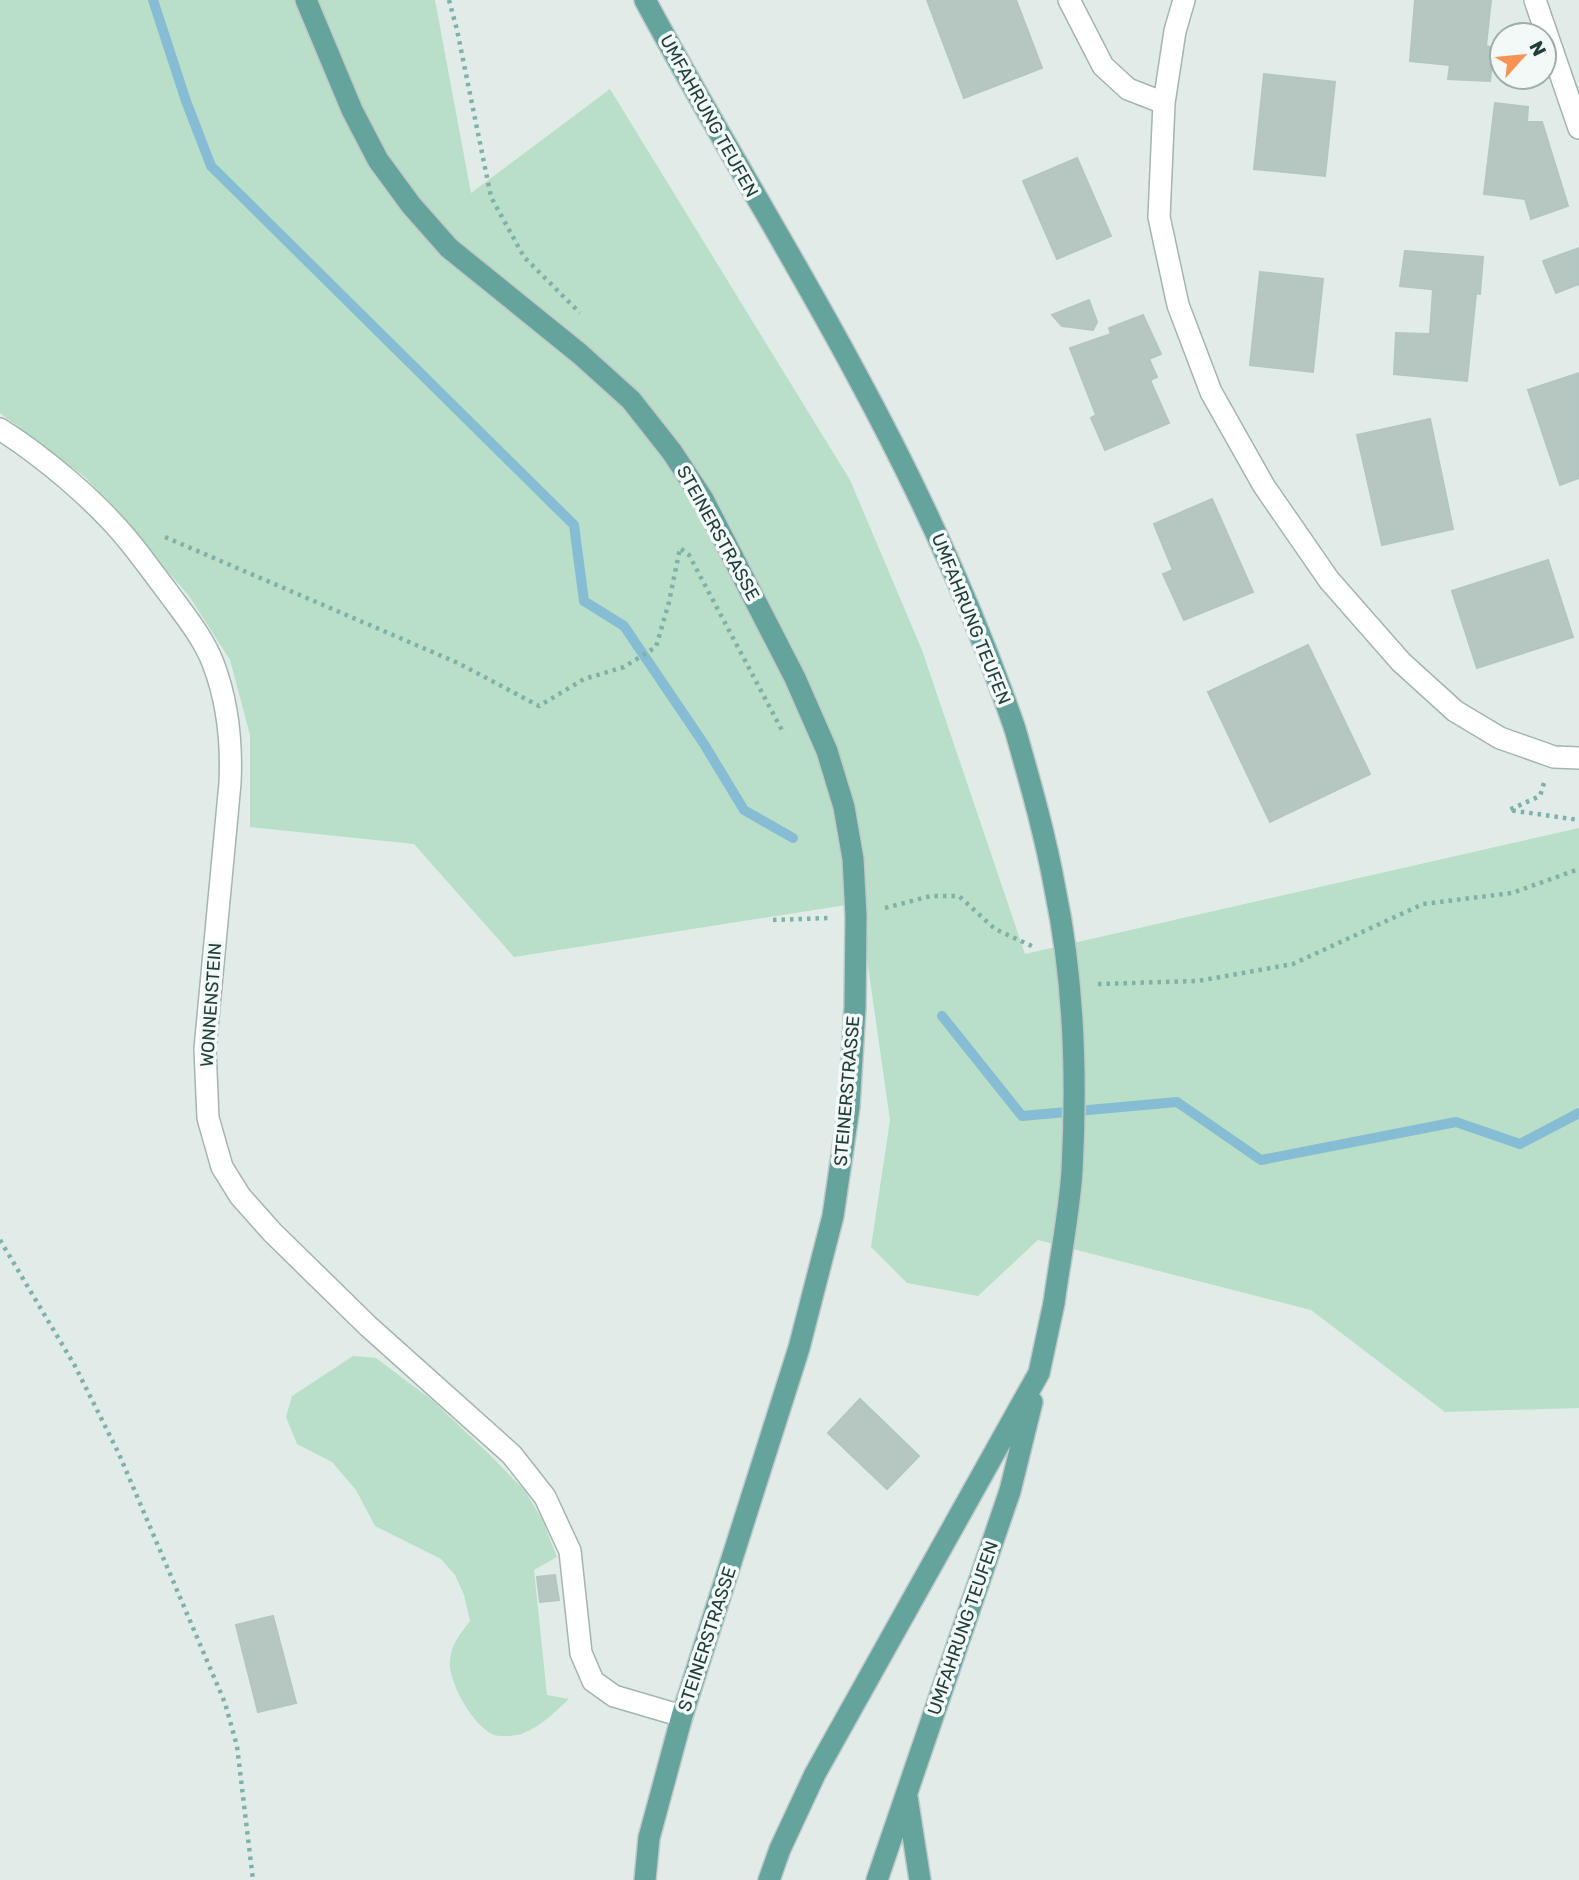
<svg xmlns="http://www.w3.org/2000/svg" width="1579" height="1880" font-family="Rubik,sans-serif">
<rect width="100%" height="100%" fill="#e1ece9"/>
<!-- green -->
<path fill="#b9dfc8" d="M 0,0 L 435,0 L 471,193 L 610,89 L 850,480 L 922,650 L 1025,954 L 1579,828 L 1579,1408 L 1445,1412 L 1311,1310 L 1038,1240 L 978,1296 L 907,1283 L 871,1247 L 890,1120 L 859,903 L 514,957 L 414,844 L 250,827 L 250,735 L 230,660 L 189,596 L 86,478 L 0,413 Z
M 353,1356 L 376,1358 L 432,1400 L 489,1454 L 525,1491 L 542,1519 L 557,1557 L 534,1570 L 547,1695 L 569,1699 C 555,1712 539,1728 521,1734 C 515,1736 500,1737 494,1735 C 473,1726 447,1681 450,1659 C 452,1643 461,1633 470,1621 L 464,1595 L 455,1575 L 441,1559 L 375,1526 L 356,1490 L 332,1462 L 297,1444 L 286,1417 L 292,1396 Z"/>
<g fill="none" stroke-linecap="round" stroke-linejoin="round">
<!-- stream -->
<path stroke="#87bdd4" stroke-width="10" d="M 153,0 L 186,101 L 211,166 L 574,525 L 584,601 L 624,626 L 704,744 L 744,810 L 793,838
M 942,1016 L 1022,1116 L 1177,1102 L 1261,1160 L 1456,1122 L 1520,1144 L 1579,1113"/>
</g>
<!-- building -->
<path fill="#b6c7c2" stroke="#b3c6c1" stroke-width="2" d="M 927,0 L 1016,0 L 1042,68 L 964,98 Z
M 1415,0 L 1491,0 L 1486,46 L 1494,48 L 1490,81 L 1448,79 L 1450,65 L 1410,61 Z
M 1264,74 L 1335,82 L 1325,176 L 1254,169 Z
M 1495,103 L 1528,107 L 1527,122 L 1542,122 L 1568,206 L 1531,219 L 1525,199 L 1484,194 Z
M 1077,158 L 1111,236 L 1057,259 L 1023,181 Z
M 1579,248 L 1579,284 L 1556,293 L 1543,261 Z
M 1405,251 L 1483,257 L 1480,294 L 1400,286 Z
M 1260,272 L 1323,279 L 1313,372 L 1250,365 Z
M 1433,289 L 1476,294 L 1467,381 L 1394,374 L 1396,333 L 1430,334 Z
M 1089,300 L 1097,322 L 1093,330 L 1062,326 L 1052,315 Z
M 1143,315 L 1161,354 L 1149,359 L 1157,377 L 1150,380 L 1169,423 L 1105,450 L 1091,418 L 1096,415 L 1070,348 L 1111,334 L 1109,328 Z
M 1579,373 L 1579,478 L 1560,485 L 1528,390 Z
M 1430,419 L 1453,529 L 1382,545 L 1357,435 Z
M 1212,499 L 1253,592 L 1184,620 L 1163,574 L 1173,570 L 1154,524 Z
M 1548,560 L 1573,637 L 1477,668 L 1452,591 Z
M 1308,645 L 1370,774 L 1270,822 L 1208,692 Z
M 860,1399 L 919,1456 L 887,1489 L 828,1433 Z
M 555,1575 L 559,1600 L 540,1602 L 537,1577 Z
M 273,1616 L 296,1703 L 258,1712 L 236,1625 Z"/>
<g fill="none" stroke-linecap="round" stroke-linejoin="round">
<defs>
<path id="minor" d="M 1069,0 L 1103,66 L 1128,89 L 1164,103
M 1184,0 L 1175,31 L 1164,103 L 1159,217 L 1178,305 L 1211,392 L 1264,486 L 1329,580 L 1401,662 L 1455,711 L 1500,738 L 1554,757 L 1579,758
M 1535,0 L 1579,128
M 0,429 C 44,457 95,500 128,540 C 142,557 154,574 167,591 C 183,613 203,637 213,663 C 228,702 232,741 230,783 L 205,1049 L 208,1118 L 222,1167 L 240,1196 L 272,1232 L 368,1326 L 512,1455 L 545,1497 L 570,1551 L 581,1653 L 593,1681 L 614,1696 L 682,1716"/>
<path id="major" d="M 306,0 L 352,110 L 378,160 L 411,205 L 449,248 L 580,354 L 631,400 L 672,452 L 703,499 L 795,678 L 827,751 L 844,807 L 853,859 L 856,916 L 855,1008 L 849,1107 L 833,1216 L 799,1348 L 682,1716 L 649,1838 L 645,1880
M 645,0 C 712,125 787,245 854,370 C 917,486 972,604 1015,729
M 907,1797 L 920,1880
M 769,1880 L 780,1849 L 815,1774 L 1039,1373 L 1054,1303
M 877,1880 L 1010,1491 L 1032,1402"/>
</defs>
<!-- minor casing -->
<use href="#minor" stroke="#a4b4b1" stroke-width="24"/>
<!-- major casing -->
<use href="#major" stroke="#c1c9c8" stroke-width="24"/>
<!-- path -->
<path stroke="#80b1a9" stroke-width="4.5" stroke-dasharray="3.5 5" stroke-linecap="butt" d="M 449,0 L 457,30 L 491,197 L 524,257 L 580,313
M 165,537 L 458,663 L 539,706 L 584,679 L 624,667 L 656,647 L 669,602 L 680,548 L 689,555 L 784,734
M 1544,783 L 1540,796 L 1509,810 L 1579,820
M 885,908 L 931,896 L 959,896 L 995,929 L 1036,948
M 773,920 L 828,918
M 1098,984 L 1198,981 L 1293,964 L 1423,904 L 1512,893 L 1579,869
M 0,1240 L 75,1366 L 119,1454 L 225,1703 L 237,1746 L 253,1880"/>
<!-- minor -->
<use href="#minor" stroke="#fff" stroke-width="21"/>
<!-- major -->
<use href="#major" stroke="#64a49d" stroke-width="21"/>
<defs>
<path id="major-bridge" d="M 1015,729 C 1030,782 1045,834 1055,889 C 1074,980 1077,1078 1072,1171 C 1069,1215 1060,1259 1054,1303"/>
</defs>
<!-- major-bridge casing -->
<use href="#major-bridge" stroke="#c1c9c8" stroke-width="24" stroke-linecap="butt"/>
<!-- major-bridge -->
<use href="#major-bridge" stroke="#64a49d" stroke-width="21"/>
</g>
<g text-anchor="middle" stroke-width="7" stroke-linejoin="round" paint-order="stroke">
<!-- street labels -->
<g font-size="18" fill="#213e3a" stroke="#f2f9f6">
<text transform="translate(709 116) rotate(61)" y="6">UMFAHRUNG TEUFEN</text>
<text transform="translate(718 533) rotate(61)" y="6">STEINERSTRASSE</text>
<text transform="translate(971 619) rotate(68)" y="6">UMFAHRUNG TEUFEN</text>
<text transform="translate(211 1005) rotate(-86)" y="6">WONNENSTEIN</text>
<text transform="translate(847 1091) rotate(-85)" y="6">STEINERSTRASSE</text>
<text transform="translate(963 1628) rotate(-71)" y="6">UMFAHRUNG TEUFEN</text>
<text transform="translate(707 1639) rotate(-72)" y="6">STEINERSTRASSE</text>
</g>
</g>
<!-- north arrow -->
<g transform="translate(1523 56) rotate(63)"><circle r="33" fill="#f2f9f6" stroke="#9eaeab" stroke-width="2"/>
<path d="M0-5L12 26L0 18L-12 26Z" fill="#f89354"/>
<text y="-10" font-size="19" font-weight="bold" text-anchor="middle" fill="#213e3a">N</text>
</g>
</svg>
